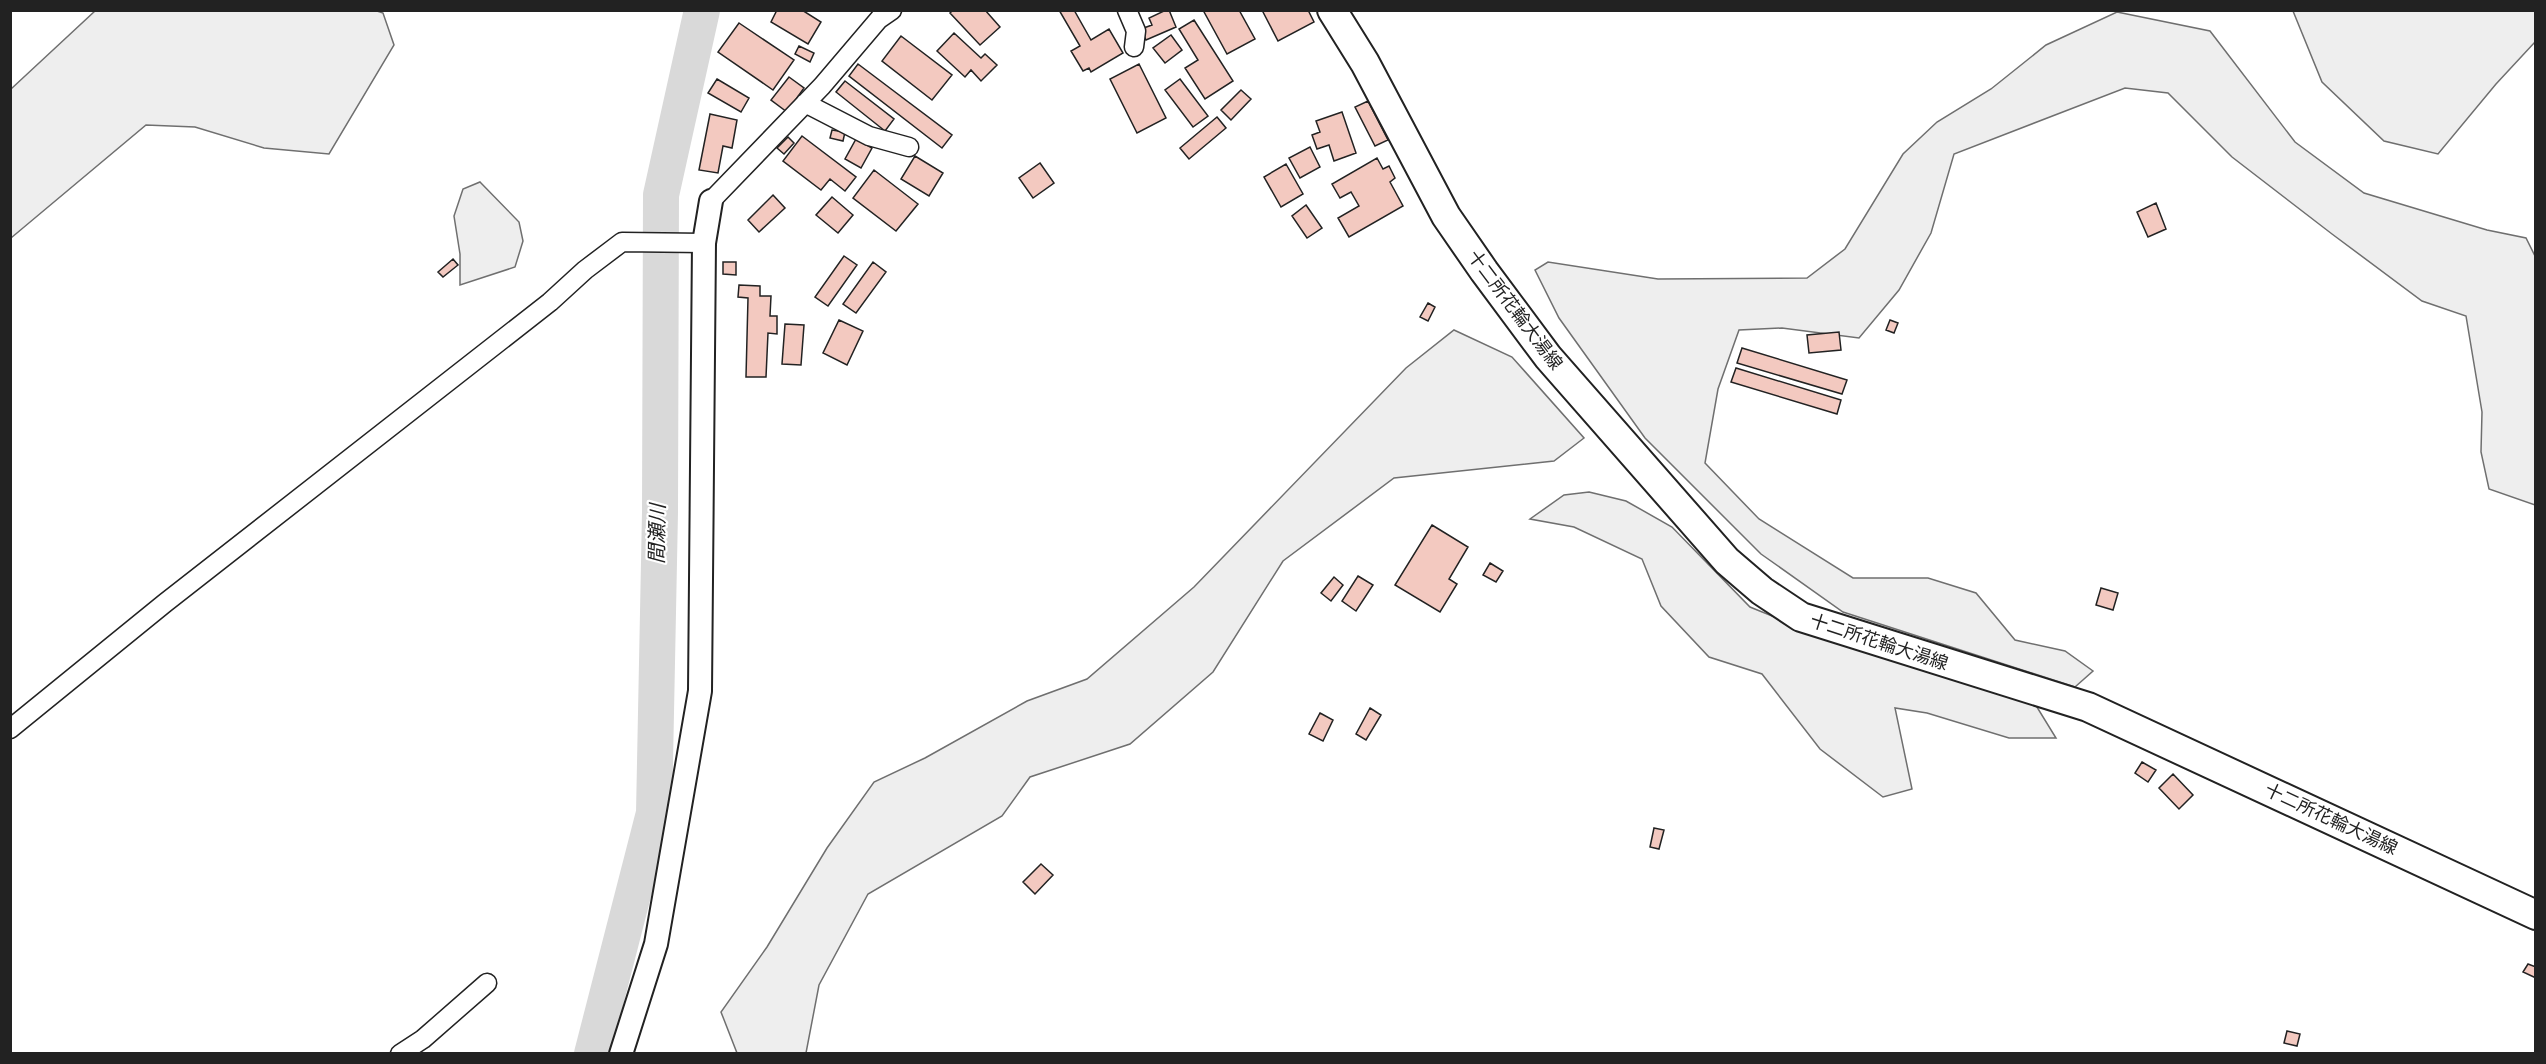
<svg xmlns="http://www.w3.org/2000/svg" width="2546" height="1064" font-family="Mulish,'Noto Sans JP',sans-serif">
<rect width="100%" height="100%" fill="#fff"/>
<!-- green -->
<path fill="#eee" stroke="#6f6f6f" stroke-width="1.5" d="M 95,11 L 377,11 L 383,13 L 394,45 L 329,154 L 264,148 L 195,127 L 146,125 L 11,238 L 11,89 Z
M 2293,11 L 2535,11 L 2535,42 L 2496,84 L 2438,154 L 2384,141 L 2322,82 Z
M 2117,12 L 2210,31 L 2295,142 L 2364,193 L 2487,230 L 2526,238 L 2536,258 L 2535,505 L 2489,489 L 2481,452 L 2482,412 L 2466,316 L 2422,301 L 2332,234 L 2232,157 L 2168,93 L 2125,88 L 1954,154 L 1931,233 L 1899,290 L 1859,338 L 1782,328 L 1739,330 L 1718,389 L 1705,463 L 1759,519 L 1853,578 L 1928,578 L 1976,593 L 2015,640 L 2065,651 L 2093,671 L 2075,687 L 1843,612 L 1761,554 L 1645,438 L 1559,318 L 1535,270 L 1548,262 L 1658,279 L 1807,278 L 1845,249 L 1903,154 L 1937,122 L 1991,89 L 2046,45 Z
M 480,182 L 519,222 L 523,241 L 515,267 L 460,285 L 460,254 L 454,216 L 463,189 Z
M 1454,330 L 1512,357 L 1584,438 L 1554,461 L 1394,478 L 1283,561 L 1213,672 L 1130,744 L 1030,777 L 1002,816 L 868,894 L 819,985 L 806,1053 L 737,1053 L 721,1012 L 767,947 L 827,848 L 874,782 L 925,758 L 1027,701 L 1087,679 L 1194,587 L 1406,368 Z
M 1589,492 L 1626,501 L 1672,527 L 1750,607 L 1833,641 L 2032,699 L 2056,738 L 2009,738 L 1927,713 L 1895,708 L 1912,789 L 1883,797 L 1820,749 L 1762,674 L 1709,657 L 1661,606 L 1642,559 L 1574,527 L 1530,519 L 1564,495 Z"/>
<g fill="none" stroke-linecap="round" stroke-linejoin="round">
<!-- river -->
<path stroke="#d9d9d9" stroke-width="36" d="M 592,1054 L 654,813 L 660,512 L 661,195 L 702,10"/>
</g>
<!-- building -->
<path fill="#f3c9c0" stroke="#222" stroke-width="1.5" d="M 777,10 L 802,10 L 821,22 L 808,44 L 771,22 Z
M 953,10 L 985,10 L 1000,27 L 980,45 L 950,13 Z
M 1059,10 L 1074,10 L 1091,40 L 1109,29 L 1123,53 L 1091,72 L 1089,68 L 1083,71 L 1071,51 L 1080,46 Z
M 1166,10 L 1169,10 L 1176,27 L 1146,40 L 1141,29 L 1152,25 L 1149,18 Z
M 1203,10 L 1239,10 L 1255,39 L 1227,54 Z
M 1262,10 L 1308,10 L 1314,22 L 1278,41 Z
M 1194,20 L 1233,81 L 1205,99 L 1185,68 L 1198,60 L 1179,29 Z
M 739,23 L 794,60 L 773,90 L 718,52 Z
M 954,33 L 981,58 L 985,54 L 997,65 L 981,81 L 971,70 L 965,77 L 937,51 Z
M 1171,35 L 1182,50 L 1165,63 L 1153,48 Z
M 901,36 L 952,75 L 932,100 L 882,61 Z
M 799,46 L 814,53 L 810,62 L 795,54 Z
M 858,64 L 952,135 L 942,148 L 849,76 Z
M 1139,64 L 1166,118 L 1137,133 L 1110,79 Z
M 789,77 L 804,88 L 787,112 L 771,100 Z
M 717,79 L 749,98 L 741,112 L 708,93 Z
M 1180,79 L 1208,116 L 1193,127 L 1165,90 Z
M 845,81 L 894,119 L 885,131 L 836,92 Z
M 1241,90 L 1251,99 L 1231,120 L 1221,110 Z
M 1368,101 L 1388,140 L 1375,146 L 1355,107 Z
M 1342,112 L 1356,153 L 1334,161 L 1329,145 L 1317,149 L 1312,135 L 1320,132 L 1316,121 Z
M 710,114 L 737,120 L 732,148 L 723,146 L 718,173 L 699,170 Z
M 1217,117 L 1226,128 L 1189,159 L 1180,148 Z
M 832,130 L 845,132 L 843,141 L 830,138 Z
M 802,136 L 856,177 L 845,191 L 830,179 L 821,190 L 783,161 Z
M 788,137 L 794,143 L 784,154 L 777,148 Z
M 856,139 L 872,148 L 861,168 L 845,159 Z
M 1310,147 L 1320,167 L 1300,178 L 1289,158 Z
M 915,156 L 943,173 L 929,196 L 901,179 Z
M 1377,158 L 1383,169 L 1389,166 L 1395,178 L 1390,182 L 1403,206 L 1349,237 L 1338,218 L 1359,206 L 1351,192 L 1340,198 L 1332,184 Z
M 1040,163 L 1054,183 L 1033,198 L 1019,178 Z
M 1286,164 L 1303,194 L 1281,207 L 1264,177 Z
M 874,170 L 918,204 L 896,231 L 853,198 Z
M 773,195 L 785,208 L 759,232 L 748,220 Z
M 832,197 L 853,215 L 838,233 L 816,215 Z
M 2156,203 L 2166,229 L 2148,237 L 2137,212 Z
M 1306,205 L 1322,228 L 1307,238 L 1292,216 Z
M 844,256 L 857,265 L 828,306 L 815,297 Z
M 453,259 L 458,265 L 443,277 L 438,272 Z
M 723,262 L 736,262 L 736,275 L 723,274 Z
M 873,262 L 886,272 L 856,313 L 843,304 Z
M 739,285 L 760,286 L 760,296 L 771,296 L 770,316 L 777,316 L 777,334 L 768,333 L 766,377 L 746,377 L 748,298 L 738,297 Z
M 1428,303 L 1435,307 L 1428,321 L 1420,317 Z
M 839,320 L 863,331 L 847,365 L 823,353 Z
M 1890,320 L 1898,323 L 1894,333 L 1886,330 Z
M 785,324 L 804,325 L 801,365 L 782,364 Z
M 1839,332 L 1841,350 L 1809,353 L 1807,335 Z
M 1742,348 L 1847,380 L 1842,394 L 1737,363 Z
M 1736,368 L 1841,400 L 1837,414 L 1731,382 Z
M 1432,525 L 1468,547 L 1449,579 L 1457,584 L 1440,612 L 1395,585 Z
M 1490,563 L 1503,571 L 1496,582 L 1483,575 Z
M 1358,576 L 1373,585 L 1356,611 L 1342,601 Z
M 1334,577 L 1343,585 L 1331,601 L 1321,593 Z
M 2101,588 L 2118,593 L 2113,610 L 2096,605 Z
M 1370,708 L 1381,715 L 1366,740 L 1356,734 Z
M 1320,713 L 1333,720 L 1323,741 L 1309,734 Z
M 2142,762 L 2156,770 L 2148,782 L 2135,773 Z
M 2173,774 L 2193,795 L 2179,809 L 2159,788 Z
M 1654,828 L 1664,830 L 1659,849 L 1650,847 Z
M 1041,864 L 1053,875 L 1035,894 L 1023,882 Z
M 2528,964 L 2536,967 L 2536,978 L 2523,972 Z
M 2287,1031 L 2300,1034 L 2297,1046 L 2284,1043 Z"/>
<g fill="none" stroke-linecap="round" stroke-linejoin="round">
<defs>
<path id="minor" d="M 1127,10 L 1136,31 L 1134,47
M 805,103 L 869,136 L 909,147
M 711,201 L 822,86 L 879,19 L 892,10
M 10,729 L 165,603 L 550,302 L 585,270 L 622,242 L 704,243
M 400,1054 L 423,1039 L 487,983"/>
<path id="tertiary" d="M 621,1054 L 656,944 L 700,691 L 704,243 L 711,201"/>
<path id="primary" d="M 1332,10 L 1365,63 L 1446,216 L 1484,271 L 1548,357 L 1727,561 L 1762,591 L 1801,617 L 2088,707 L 2536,915"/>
</defs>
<!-- minor casing -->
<use href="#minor" stroke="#222" stroke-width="21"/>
<!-- tertiary casing -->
<use href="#tertiary" stroke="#222" stroke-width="26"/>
<!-- primary casing -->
<use href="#primary" stroke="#222" stroke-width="32"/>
<!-- minor -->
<use href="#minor" stroke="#fff" stroke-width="18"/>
<!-- tertiary -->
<use href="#tertiary" stroke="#fff" stroke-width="22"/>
<!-- primary -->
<use href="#primary" stroke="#fff" stroke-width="28"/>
</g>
<g text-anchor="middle" stroke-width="4.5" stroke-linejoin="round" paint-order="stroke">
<!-- street labels -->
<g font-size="18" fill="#222" stroke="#fff">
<text transform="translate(1515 310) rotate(53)" y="6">十二所花輪大湯線</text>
<text transform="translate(1879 642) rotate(18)" y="6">十二所花輪大湯線</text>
<text transform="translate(2331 819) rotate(25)" y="6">十二所花輪大湯線</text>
</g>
<!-- water labels -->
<g font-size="20" font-style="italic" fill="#222" stroke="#fff">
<text transform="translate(657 534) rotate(-89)" y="7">間瀬川</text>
</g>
</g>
<!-- border -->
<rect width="2546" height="1064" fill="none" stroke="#222222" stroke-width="24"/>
</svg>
